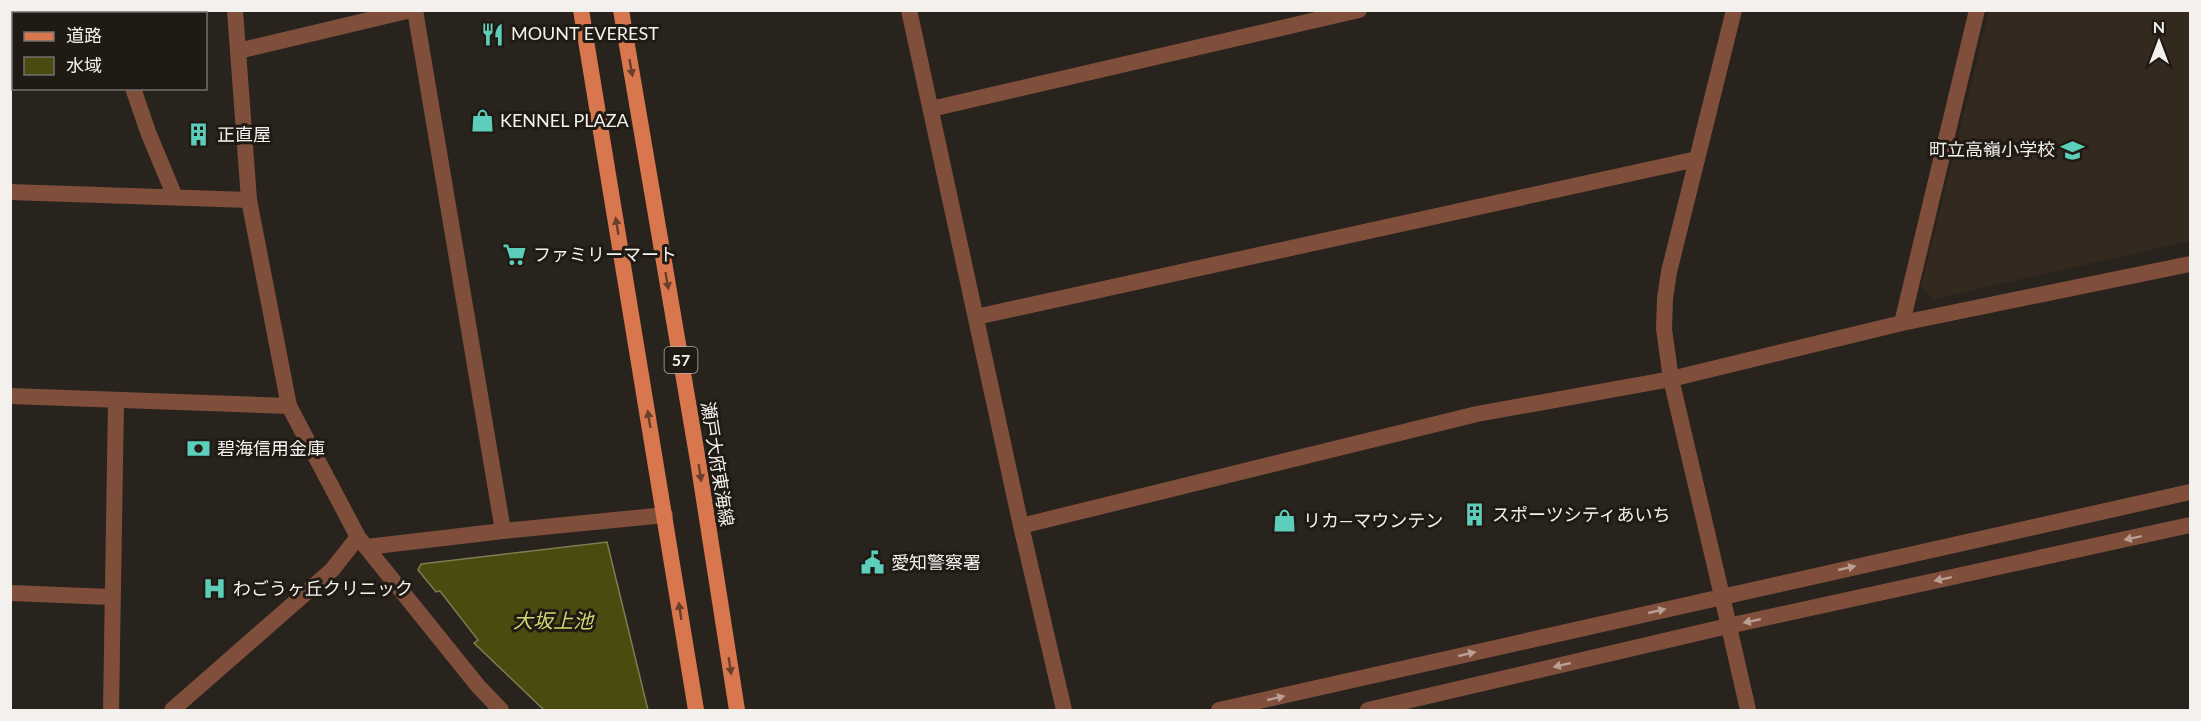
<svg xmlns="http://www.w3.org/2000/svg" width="2201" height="721" font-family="Lato,'Noto Sans JP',sans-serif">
<rect width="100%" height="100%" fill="#29231e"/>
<!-- built -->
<path fill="#33291f" d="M 1989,11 L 2190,11 L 2190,241 L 1934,299 L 1921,287 Z"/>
<!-- water -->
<path fill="#4a4c0f" stroke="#7d7d52" stroke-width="1.5" d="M 607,542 L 648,710 L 544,710 L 474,643 L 478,640 L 440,591 L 436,592 L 418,570 L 421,564 Z"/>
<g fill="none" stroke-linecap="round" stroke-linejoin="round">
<!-- minor -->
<path stroke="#7f4f3c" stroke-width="16" d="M 415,10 L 503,531
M 909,10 L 1021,526 L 1064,710
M 121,14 L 121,10
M 10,22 L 14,22
M 238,51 L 411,10
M 133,88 L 148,132 L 175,197
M 931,109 L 1359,10
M 10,192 L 249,200
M 976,317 L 1697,159
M 1902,323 L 1977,10
M 1021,526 L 1477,414 L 1671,379 L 1902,323 L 2190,264
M 367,547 L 503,531 L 665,515
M 10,593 L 112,597
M 1722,596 L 1748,710
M 111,710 L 116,401"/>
<!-- tertiary -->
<path stroke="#7f4f3c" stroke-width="16" d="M 235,10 L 249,200 L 289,406 L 358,537 L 478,686 L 501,710
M 10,396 L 289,406
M 1722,596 L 1671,379 L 1664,329 L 1665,298 L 1669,272 L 1734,10
M 172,710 L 332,570 L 358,537
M 1219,710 L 2190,492
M 1368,710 L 1728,626 L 2190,525"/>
<!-- primary -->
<path stroke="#d8764d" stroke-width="16" d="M 581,10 L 696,710
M 621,10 L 698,461 L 737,710"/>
</g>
<!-- one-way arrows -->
<defs><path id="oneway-solid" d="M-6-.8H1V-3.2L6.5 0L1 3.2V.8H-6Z" transform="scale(1.5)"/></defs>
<g fill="#693f2b">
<use href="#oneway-solid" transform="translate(631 68) rotate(80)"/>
<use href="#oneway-solid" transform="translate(617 226) rotate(-99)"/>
<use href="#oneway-solid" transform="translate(667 281) rotate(80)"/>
<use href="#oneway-solid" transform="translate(649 419) rotate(-99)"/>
<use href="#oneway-solid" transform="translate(700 473) rotate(81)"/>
<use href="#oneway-solid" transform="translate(680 611) rotate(-99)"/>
<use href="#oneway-solid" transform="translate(730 666) rotate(81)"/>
</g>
<g fill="#baa094">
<use href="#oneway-solid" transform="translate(2133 538) rotate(168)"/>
<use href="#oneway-solid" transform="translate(1847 568) rotate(-13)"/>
<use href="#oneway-solid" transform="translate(1943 579) rotate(168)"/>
<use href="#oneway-solid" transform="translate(1657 611) rotate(-13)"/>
<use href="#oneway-solid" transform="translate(1752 621) rotate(168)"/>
<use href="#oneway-solid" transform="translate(1467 654) rotate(-13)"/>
<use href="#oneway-solid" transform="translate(1562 665) rotate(167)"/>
<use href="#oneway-solid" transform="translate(1276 698) rotate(-13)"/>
</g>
<!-- icons -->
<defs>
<symbol id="restaurant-bare" viewBox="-9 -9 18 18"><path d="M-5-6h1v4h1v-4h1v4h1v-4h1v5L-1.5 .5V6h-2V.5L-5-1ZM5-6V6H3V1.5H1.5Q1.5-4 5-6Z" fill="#5dceb9" stroke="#1f1a14" stroke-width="2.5" paint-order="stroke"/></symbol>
<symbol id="shop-bare" viewBox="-9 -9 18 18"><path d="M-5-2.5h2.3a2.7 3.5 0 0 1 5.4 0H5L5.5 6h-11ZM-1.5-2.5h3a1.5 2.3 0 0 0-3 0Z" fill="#5dceb9" stroke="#1f1a14" stroke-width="2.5" paint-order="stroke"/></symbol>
<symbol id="building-bare" viewBox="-9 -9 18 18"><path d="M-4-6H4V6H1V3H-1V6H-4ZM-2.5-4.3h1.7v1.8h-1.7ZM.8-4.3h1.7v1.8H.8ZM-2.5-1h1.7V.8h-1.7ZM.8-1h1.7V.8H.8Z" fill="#5dceb9" stroke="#1f1a14" stroke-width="2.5" paint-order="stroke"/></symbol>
<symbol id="school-bare" viewBox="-9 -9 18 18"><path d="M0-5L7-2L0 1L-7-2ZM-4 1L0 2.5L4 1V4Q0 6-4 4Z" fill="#5dceb9" stroke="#1f1a14" stroke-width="2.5" paint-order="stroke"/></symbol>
<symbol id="supermarket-bare" viewBox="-9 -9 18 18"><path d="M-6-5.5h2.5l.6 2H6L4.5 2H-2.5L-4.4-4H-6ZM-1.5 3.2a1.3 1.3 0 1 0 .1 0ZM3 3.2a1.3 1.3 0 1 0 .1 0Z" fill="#5dceb9" stroke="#1f1a14" stroke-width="2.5" paint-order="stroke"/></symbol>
<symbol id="bank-bare" viewBox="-9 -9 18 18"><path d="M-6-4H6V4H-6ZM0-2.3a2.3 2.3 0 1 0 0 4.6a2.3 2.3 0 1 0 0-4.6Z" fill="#5dceb9" stroke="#1f1a14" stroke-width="2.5" paint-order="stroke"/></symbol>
<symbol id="civic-bare" viewBox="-9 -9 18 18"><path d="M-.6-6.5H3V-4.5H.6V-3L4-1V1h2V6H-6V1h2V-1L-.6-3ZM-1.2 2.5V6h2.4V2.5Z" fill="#5dceb9" stroke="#1f1a14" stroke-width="2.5" paint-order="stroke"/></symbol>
<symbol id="hospital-bare" viewBox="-9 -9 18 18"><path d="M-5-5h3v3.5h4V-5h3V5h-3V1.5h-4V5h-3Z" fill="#5dceb9" stroke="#1f1a14" stroke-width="2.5" paint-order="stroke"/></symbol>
</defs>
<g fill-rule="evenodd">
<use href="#restaurant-bare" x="476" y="18" width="33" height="33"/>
<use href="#shop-bare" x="466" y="104" width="33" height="33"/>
<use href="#building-bare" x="182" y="118" width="33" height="33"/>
<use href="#school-bare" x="2056" y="134" width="33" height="33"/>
<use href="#supermarket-bare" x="498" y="238" width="33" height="33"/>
<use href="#bank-bare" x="182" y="432" width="33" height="33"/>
<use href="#building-bare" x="1458" y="498" width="33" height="33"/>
<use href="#shop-bare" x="1268" y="504" width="33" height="33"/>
<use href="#civic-bare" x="856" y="546" width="33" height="33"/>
<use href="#hospital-bare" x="198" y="572" width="33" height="33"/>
</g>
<g text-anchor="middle" stroke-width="6" stroke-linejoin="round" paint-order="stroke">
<!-- shield labels -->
<rect fill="#1f1a14" stroke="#b4b0ac" stroke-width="1.5" x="664.5" y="347" width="33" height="26" rx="4.5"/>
<g font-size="16" font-weight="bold" fill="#f4f0ed">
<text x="681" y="366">57</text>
</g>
<!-- poi labels -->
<g font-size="18" fill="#f4f0ed" stroke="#1f1a14" text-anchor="start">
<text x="511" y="40">MOUNT EVEREST</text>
<text x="500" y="127">KENNEL PLAZA</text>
<text x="217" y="141">正直屋</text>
<text x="2055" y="156" text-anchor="end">町立高嶺小学校</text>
<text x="533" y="261">ファミリーマート</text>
<text x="217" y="455">碧海信用金庫</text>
<text x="1492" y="521">スポーツシティあいち</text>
<text x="1303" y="527">リカ―マウンテン</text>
<text x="891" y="569">愛知警察署</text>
<text x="233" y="595">わごうヶ丘クリニック</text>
</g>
<!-- street labels -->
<g font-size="18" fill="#f4f0ed" stroke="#1f1a14">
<text transform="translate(717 464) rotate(81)" y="6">瀬戸大府東海線</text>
</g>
<!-- water labels -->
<g font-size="20" font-style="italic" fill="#d2d66d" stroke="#1f1a14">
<text x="553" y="628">大坂上池</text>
</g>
</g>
<!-- border -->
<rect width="2201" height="721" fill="none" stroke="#f4f0ed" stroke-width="24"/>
<!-- legend -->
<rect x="12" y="12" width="195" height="78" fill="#1f1a14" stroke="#74706b" stroke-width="1.5"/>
<rect x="24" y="32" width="30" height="9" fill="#d8764d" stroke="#74706b" stroke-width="1.5"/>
<text x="66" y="42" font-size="18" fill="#f4f0ed">道路</text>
<rect x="24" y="57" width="30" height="18" fill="#4a4c0f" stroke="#74706b" stroke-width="1.5"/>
<text x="66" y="72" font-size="18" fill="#f4f0ed">水域</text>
<!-- north arrow -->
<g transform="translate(2159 42)" stroke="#1f1a14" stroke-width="4.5" paint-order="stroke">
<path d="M0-4.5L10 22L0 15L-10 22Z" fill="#f4f0ed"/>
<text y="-9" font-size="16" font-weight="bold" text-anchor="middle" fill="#f4f0ed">N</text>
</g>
</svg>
